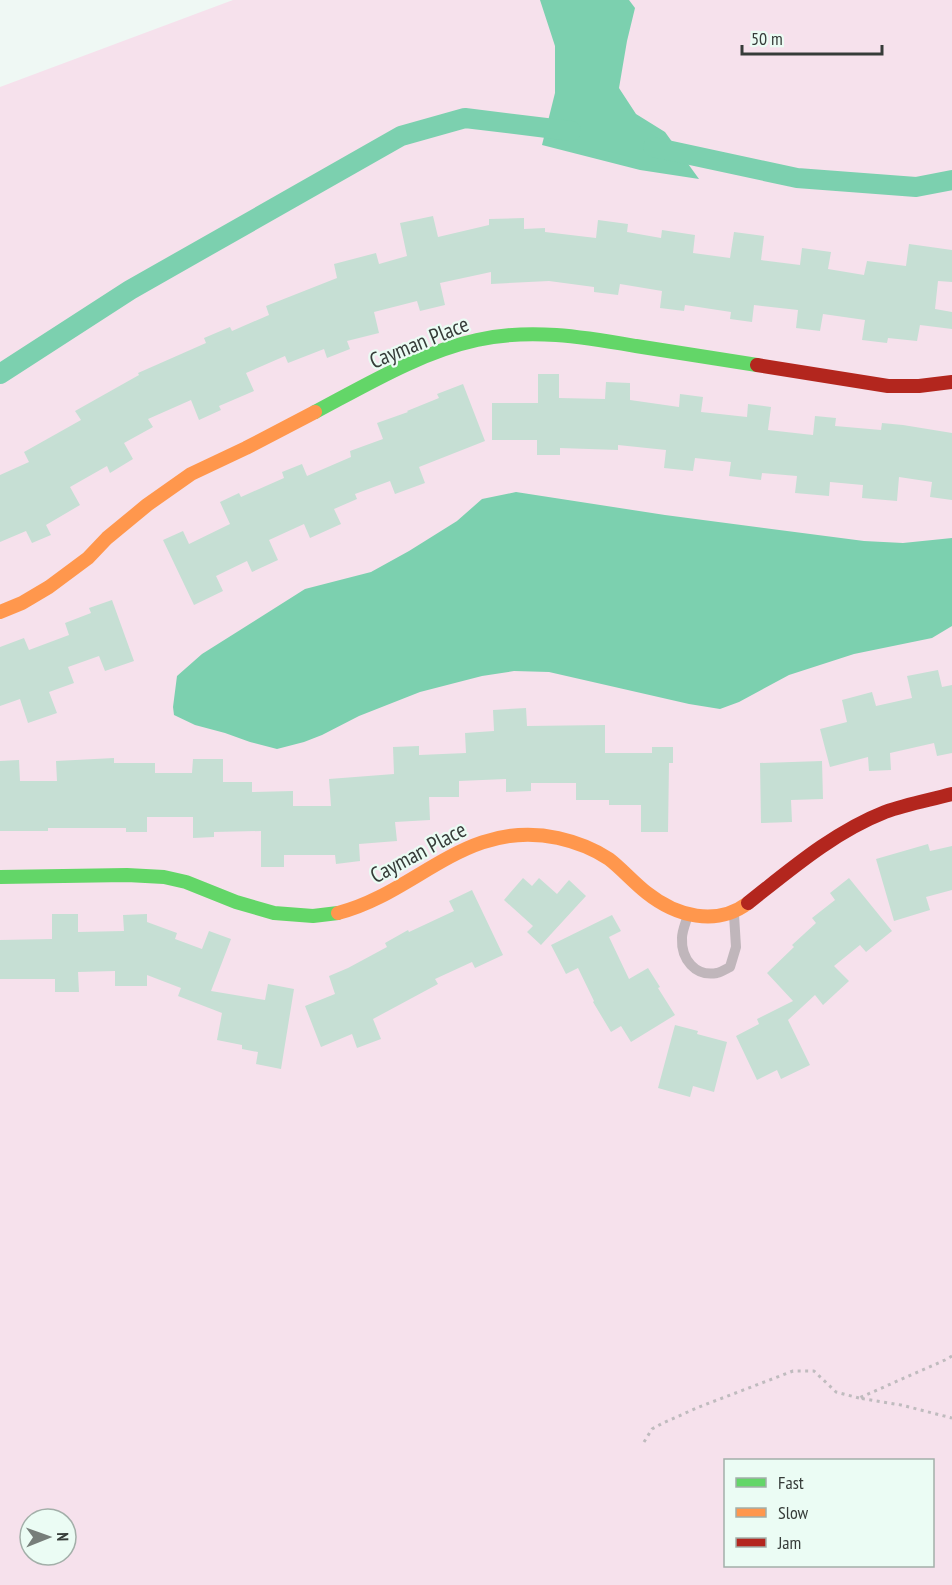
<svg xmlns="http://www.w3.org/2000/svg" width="952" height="1585" font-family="'PT Sans Narrow',sans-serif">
<rect width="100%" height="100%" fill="#eff8f4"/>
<!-- green -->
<path fill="#f6e1ec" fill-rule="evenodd" d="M 233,0 L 952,0 L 952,1585 L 0,1585 L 0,87 ZM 726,1460 L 932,1460 L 932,1566 L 726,1566 ZM 30,1519 L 66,1519 L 66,1555 L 30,1555 Z"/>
<!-- water -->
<path fill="#7cd0af" d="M 540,0 L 629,0 L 635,8 L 627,41 L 619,88 L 636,114 L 665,132 L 699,179 L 640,170 L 542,145 L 555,93 L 555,46 Z
M 516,492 L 665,515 L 864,541 L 903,543 L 952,538 L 952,626 L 932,638 L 854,654 L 789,675 L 739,702 L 720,709 L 689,704 L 549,672 L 514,671 L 482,676 L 420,692 L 359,716 L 322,735 L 304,742 L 277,749 L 250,742 L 225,733 L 195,725 L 174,715 L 173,707 L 177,676 L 202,654 L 305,589 L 371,572 L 409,551 L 457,521 L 482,499 Z"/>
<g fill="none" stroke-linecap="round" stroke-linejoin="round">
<!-- canal -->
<path stroke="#7cd0af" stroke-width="20" d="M 653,147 L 797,178 L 916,187 L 952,180
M 0,374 L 130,290 L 401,136 L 465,118 L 571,131"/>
</g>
<!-- building -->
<path fill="#c6dfd4" d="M 433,216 L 438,237 L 489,225 L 489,219 L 524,218 L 524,229 L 545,228 L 545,232 L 596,238 L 598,220 L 628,224 L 627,232 L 661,238 L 662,230 L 695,235 L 693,253 L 730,258 L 734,232 L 764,236 L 761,260 L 800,265 L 802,248 L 831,252 L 828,269 L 864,275 L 867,261 L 906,266 L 909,244 L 952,250 L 952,282 L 938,281 L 935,309 L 952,312 L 952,329 L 920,325 L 917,341 L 888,338 L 887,343 L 862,340 L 865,320 L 823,314 L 820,331 L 796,328 L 798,310 L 754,305 L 752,322 L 730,319 L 731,312 L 685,305 L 684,311 L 660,308 L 662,291 L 620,284 L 618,295 L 594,292 L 594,287 L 549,281 L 491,284 L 491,272 L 440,283 L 445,305 L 420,311 L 417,301 L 374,312 L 379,333 L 347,341 L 350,349 L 327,358 L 324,349 L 288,363 L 285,356 L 246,373 L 254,391 L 219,406 L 221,410 L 199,420 L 191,400 L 148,419 L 153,427 L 124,443 L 133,459 L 110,473 L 107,466 L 70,487 L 80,505 L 46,525 L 51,535 L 32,543 L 26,531 L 0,542 L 0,475 L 29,462 L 24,452 L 81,420 L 75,411 L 139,375 L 138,373 L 206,343 L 204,338 L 230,327 L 232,331 L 269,315 L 266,306 L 337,278 L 334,264 L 376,253 L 379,264 L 407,256 L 400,223 Z
M 538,374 L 559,374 L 559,398 L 605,399 L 606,382 L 630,383 L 630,400 L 679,407 L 680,394 L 703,397 L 701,412 L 747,417 L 748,404 L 771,407 L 768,430 L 813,435 L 815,416 L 836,418 L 835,426 L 881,430 L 882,423 L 903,425 L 952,433 L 952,500 L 930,497 L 932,482 L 899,477 L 897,501 L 862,498 L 863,485 L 830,482 L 829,496 L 795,493 L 797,476 L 762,473 L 761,480 L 729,476 L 731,462 L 695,458 L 693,471 L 664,468 L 666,450 L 618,445 L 618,450 L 560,448 L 560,455 L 537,455 L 537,440 L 492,440 L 492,403 L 538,403 Z
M 463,384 L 485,441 L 419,467 L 425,483 L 395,494 L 390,481 L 355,494 L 357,499 L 334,509 L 341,524 L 310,538 L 304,524 L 269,540 L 278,560 L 252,572 L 247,561 L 216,576 L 223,591 L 194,605 L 163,540 L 183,531 L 189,544 L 230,524 L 220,502 L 239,493 L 241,497 L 284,478 L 282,472 L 302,464 L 307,476 L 351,457 L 350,451 L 383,439 L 377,423 L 408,412 L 407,411 L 439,398 L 437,394 Z
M 112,600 L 134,661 L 105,671 L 99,656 L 68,667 L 74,683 L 49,692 L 57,713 L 28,723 L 20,699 L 0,706 L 0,647 L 24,638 L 29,650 L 69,635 L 65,623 L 91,613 L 89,608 Z
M 938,670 L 942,687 L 952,685 L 952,753 L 937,756 L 934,743 L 890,753 L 891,770 L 869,771 L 868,757 L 830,767 L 820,729 L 847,722 L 842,700 L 872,692 L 876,706 L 912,698 L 907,676 Z
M 526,708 L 527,726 L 605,725 L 605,753 L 652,753 L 652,747 L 673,747 L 673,763 L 669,763 L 668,832 L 641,832 L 641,805 L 609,805 L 609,800 L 576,800 L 576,783 L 531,783 L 531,791 L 506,792 L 506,779 L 459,781 L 459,797 L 429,797 L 430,820 L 395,822 L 397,841 L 359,844 L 360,861 L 336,864 L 335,855 L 284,855 L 284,867 L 261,867 L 261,831 L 214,832 L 214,837 L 193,838 L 193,817 L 147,817 L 147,832 L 126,832 L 126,828 L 48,828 L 48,831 L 0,831 L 0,761 L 19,760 L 20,781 L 57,781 L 56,761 L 114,758 L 114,763 L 155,763 L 155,773 L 192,773 L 193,759 L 223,759 L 223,782 L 252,782 L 252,792 L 293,791 L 293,806 L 331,806 L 329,779 L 394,774 L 393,747 L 419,746 L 419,755 L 466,753 L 465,733 L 494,731 L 493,710 Z
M 822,761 L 823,799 L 791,800 L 792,822 L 761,823 L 760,763 Z
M 928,844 L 930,851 L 952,846 L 952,890 L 926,897 L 930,910 L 894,921 L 876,859 Z
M 523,878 L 532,886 L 539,878 L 557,894 L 569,880 L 586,896 L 541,945 L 527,932 L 533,926 L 504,900 Z
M 849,878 L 892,931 L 866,952 L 860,945 L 834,966 L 849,981 L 823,1005 L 815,995 L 788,1020 L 810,1065 L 781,1079 L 777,1070 L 757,1080 L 736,1036 L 759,1024 L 757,1019 L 793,1001 L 767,973 L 794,947 L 792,945 L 816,923 L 812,918 L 835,900 L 830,893 Z
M 472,890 L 503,955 L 475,968 L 472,962 L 435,979 L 438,984 L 373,1019 L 381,1039 L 357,1048 L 352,1034 L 321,1047 L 305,1006 L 335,994 L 329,976 L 348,968 L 387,947 L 385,943 L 408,930 L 409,932 L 454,911 L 449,901 Z
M 52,914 L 78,914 L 78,932 L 124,931 L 123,915 L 147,914 L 147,922 L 177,933 L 175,939 L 202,949 L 209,931 L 231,939 L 211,991 L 265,1000 L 268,984 L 294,989 L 281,1069 L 256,1064 L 258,1052 L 242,1049 L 242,1045 L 217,1040 L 222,1013 L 178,996 L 181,988 L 147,975 L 147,986 L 115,986 L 115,971 L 78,972 L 79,992 L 55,992 L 55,979 L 0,979 L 0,940 L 52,939 Z
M 612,915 L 621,931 L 609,937 L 629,979 L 648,968 L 660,987 L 658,988 L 675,1015 L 631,1042 L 621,1026 L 611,1032 L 593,1002 L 594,1001 L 578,968 L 566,974 L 551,945 Z
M 675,1025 L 698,1031 L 697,1034 L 727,1042 L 714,1092 L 693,1086 L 690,1097 L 658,1088 Z"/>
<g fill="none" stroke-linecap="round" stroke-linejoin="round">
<!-- path -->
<path stroke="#bfbbbe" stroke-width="3" stroke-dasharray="3 4.5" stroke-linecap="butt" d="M 952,1356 L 945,1360 L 859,1398 L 901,1405 L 952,1418
M 644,1442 L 652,1429 L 663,1423 L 699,1407 L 793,1371 L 814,1371 L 836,1392 L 859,1398"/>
<!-- lane -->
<path stroke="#c0b6bb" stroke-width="10" d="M 688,915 C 686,922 682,931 682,938 C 681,959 695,977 717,973 C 721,972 726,969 730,967 L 736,947 L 734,915"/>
<!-- fast -->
<path stroke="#63d668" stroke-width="14" d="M 315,412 C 366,385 421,352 477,340 C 531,328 583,337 636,346 C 676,352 717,359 757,365
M 0,877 L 127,875 L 164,877 L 186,882 L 236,902 L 274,913 L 313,916 L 338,913"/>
<!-- slow -->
<path stroke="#ff974d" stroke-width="14" d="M 0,612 L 22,603 L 49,587 L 88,558 L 107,538 L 147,505 L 191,474 L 246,448 L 315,412
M 338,913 C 417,893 466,818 558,838 C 576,842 594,849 609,859 C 622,869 633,882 647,893 C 676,916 716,927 748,903"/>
<!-- jam -->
<path stroke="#b3261e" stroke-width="14" d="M 757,365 L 888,386 L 919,386 L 952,382
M 748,903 C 791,869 834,832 885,812 C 907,804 930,800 952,794"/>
</g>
<g text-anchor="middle" stroke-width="4.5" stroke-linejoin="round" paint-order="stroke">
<!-- street labels -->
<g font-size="22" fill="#363c39" stroke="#ebfcf4">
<text transform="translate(419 342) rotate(-22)" y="8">Cayman Place</text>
<text transform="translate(418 852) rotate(-28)" y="8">Cayman Place</text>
</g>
</g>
<!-- legend -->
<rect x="724" y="1459" width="210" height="108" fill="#ebfcf4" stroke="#a3afa9" stroke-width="1.5"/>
<rect x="736" y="1478" width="30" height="9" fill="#63d668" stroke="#a3afa9" stroke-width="1.5"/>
<text x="778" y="1489" font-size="18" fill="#363c39">Fast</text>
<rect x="736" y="1508" width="30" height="9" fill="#ff974d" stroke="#a3afa9" stroke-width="1.5"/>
<text x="778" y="1519" font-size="18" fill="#363c39">Slow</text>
<rect x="736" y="1538" width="30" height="9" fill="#b3261e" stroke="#a3afa9" stroke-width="1.5"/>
<text x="778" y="1549" font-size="18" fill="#363c39">Jam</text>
<!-- north arrow -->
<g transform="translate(48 1537) rotate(89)"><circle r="28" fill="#ebfcf4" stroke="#a3afa9" stroke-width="1.5"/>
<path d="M0-4.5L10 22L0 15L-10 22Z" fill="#777e7a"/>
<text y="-9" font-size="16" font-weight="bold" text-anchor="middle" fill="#363c39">N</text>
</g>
<!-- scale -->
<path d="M742 45v9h140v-9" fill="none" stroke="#363c39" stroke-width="3"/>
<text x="751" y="45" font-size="18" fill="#363c39" stroke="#ebfcf4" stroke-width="4.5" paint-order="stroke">50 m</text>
</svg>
